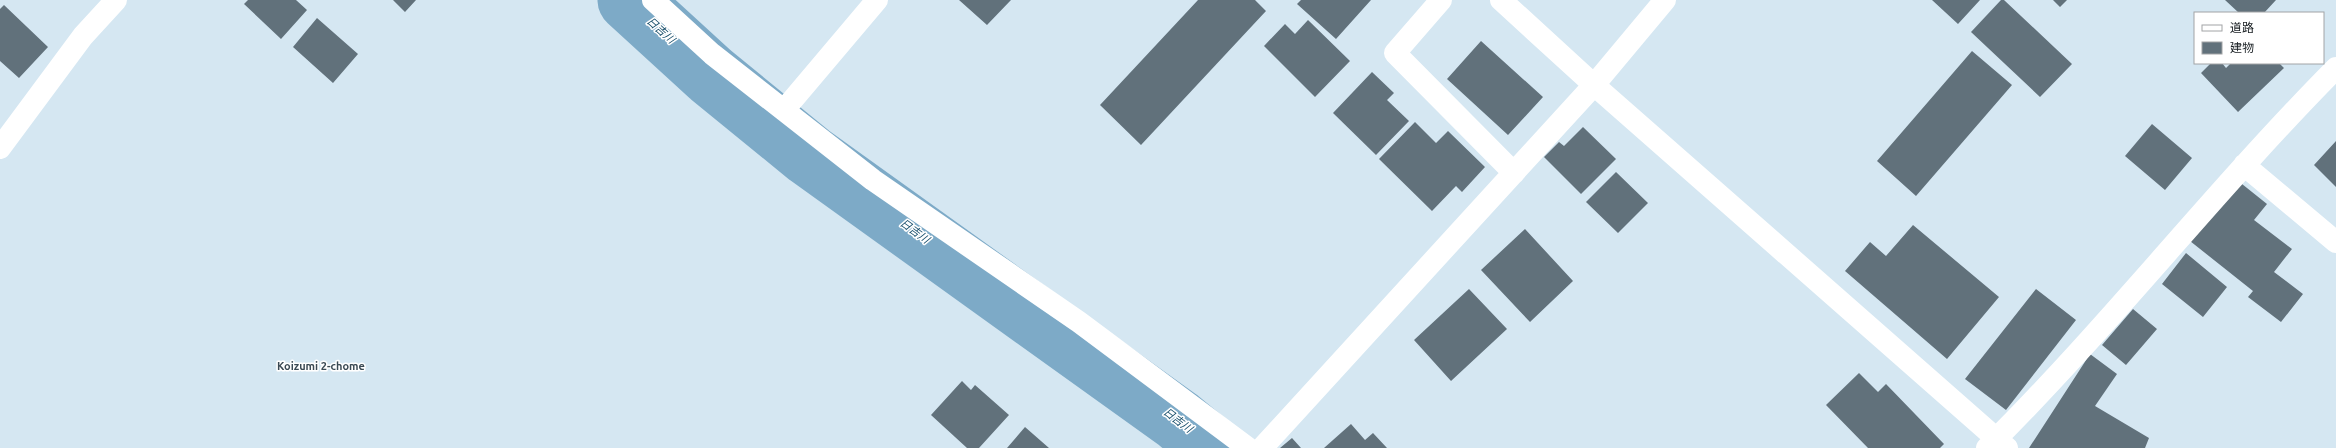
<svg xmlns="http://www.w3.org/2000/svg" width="2336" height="448" font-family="Ubuntu,'Noto Sans JP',sans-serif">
<rect width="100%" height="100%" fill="#d5e7f2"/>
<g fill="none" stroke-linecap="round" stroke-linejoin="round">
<!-- river -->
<path stroke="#7daac7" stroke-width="63" d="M 629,0 L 711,75 L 809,155 L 1178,420 L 1212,448"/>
</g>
<!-- building -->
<path fill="#61717b" d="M 248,0 L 296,0 L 307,10 L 281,39 L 244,4 Z
M 393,0 L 416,0 L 405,12 Z
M 959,0 L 1011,0 L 987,25 Z
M 1198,0 L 1255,0 L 1266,11 L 1141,145 L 1100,105 Z
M 1301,0 L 1371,0 L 1336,39 L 1297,4 Z
M 1932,0 L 1980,0 L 1958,24 Z
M 2001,0 L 2004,0 L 2072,64 L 2040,97 L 1971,32 Z
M 2053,0 L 2067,0 L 2060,7 Z
M 2225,0 L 2276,0 L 2264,13 L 2239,13 Z
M 4,5 L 48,47 L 19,78 L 0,61 L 0,9 Z
M 317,18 L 358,54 L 333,83 L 293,47 Z
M 1308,20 L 1350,61 L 1315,97 L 1264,46 L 1285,24 L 1295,34 Z
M 1481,41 L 1543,97 L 1508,135 L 1447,79 Z
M 1972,51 L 2012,85 L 1916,196 L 1877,161 Z
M 2211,63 L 2222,63 L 2226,68 L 2231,63 L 2279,63 L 2284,68 L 2238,112 L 2201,73 Z
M 1372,72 L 1394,93 L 1387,100 L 1409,121 L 1376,155 L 1333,113 Z
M 1415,122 L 1436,143 L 1448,131 L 1485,167 L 1462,192 L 1456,186 L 1432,211 L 1379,159 Z
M 2152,124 L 2192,158 L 2165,190 L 2125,156 Z
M 1583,127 L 1616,159 L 1581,194 L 1544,157 L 1559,142 L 1564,146 Z
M 2336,141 L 2336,187 L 2314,165 Z
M 1616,172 L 1648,203 L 1618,233 L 1586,202 Z
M 2237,180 L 2267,204 L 2254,220 L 2292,249 L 2274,272 L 2303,294 L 2281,322 L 2248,297 L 2253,291 L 2190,241 Z
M 1913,225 L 1999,297 L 1947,359 L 1845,271 L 1870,242 L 1886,256 Z
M 1525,229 L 1573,281 L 1530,322 L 1481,270 Z
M 2186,253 L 2227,287 L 2203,317 L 2162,284 Z
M 1469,289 L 1507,329 L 1451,381 L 1414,340 Z
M 2036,289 L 2076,320 L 2006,410 L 1965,379 Z
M 2133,309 L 2157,329 L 2126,365 L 2102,345 Z
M 2090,354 L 2117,374 L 2095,406 L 2149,438 L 2145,448 L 2029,448 Z
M 1859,373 L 1878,392 L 1886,384 L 1944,444 L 1940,448 L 1868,448 L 1826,405 Z
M 962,381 L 971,390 L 975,385 L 1009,415 L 979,448 L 967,448 L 931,415 Z
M 1351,424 L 1365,440 L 1373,433 L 1387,448 L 1324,448 Z
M 1025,427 L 1049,448 L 1007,448 Z
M 1292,438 L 1301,448 L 1280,448 Z"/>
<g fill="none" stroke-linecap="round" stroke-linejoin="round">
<!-- minor -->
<path stroke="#fff" stroke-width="22" d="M 653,0 L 712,54 L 873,180 L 1079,322 L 1248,448
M 1441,0 L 1395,53 L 1514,173
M 1501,0 L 1594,85 L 2007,448
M 784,110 L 877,0
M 0,148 L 83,36 L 116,0
M 2244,165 L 2336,242
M 1262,448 L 1594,85 L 1665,0
M 1987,448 C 2109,327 2215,190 2336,68"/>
</g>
<g text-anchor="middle" stroke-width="3" stroke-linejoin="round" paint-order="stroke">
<!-- water labels -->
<g font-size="11" font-style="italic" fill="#164d6a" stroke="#fff">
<text transform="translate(661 30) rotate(42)" y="4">日吉川</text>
<text transform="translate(915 231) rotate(36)" y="4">日吉川</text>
<text transform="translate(1178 420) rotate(37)" y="4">日吉川</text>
</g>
<!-- neighbourhood labels -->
<g font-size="11" font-weight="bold" fill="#3a4953" stroke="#fff">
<text x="321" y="370">Koizumi 2-chome</text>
</g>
</g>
<!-- legend -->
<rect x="2194" y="12" width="130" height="52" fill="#ffffff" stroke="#a2a4a6"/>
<rect x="2202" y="25" width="20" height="6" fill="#ffffff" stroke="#a2a4a6"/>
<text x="2230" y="32" font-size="12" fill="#161c20">道路</text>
<rect x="2202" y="42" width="20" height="12" fill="#61717b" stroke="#a2a4a6"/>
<text x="2230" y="52" font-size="12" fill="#161c20">建物</text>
</svg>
